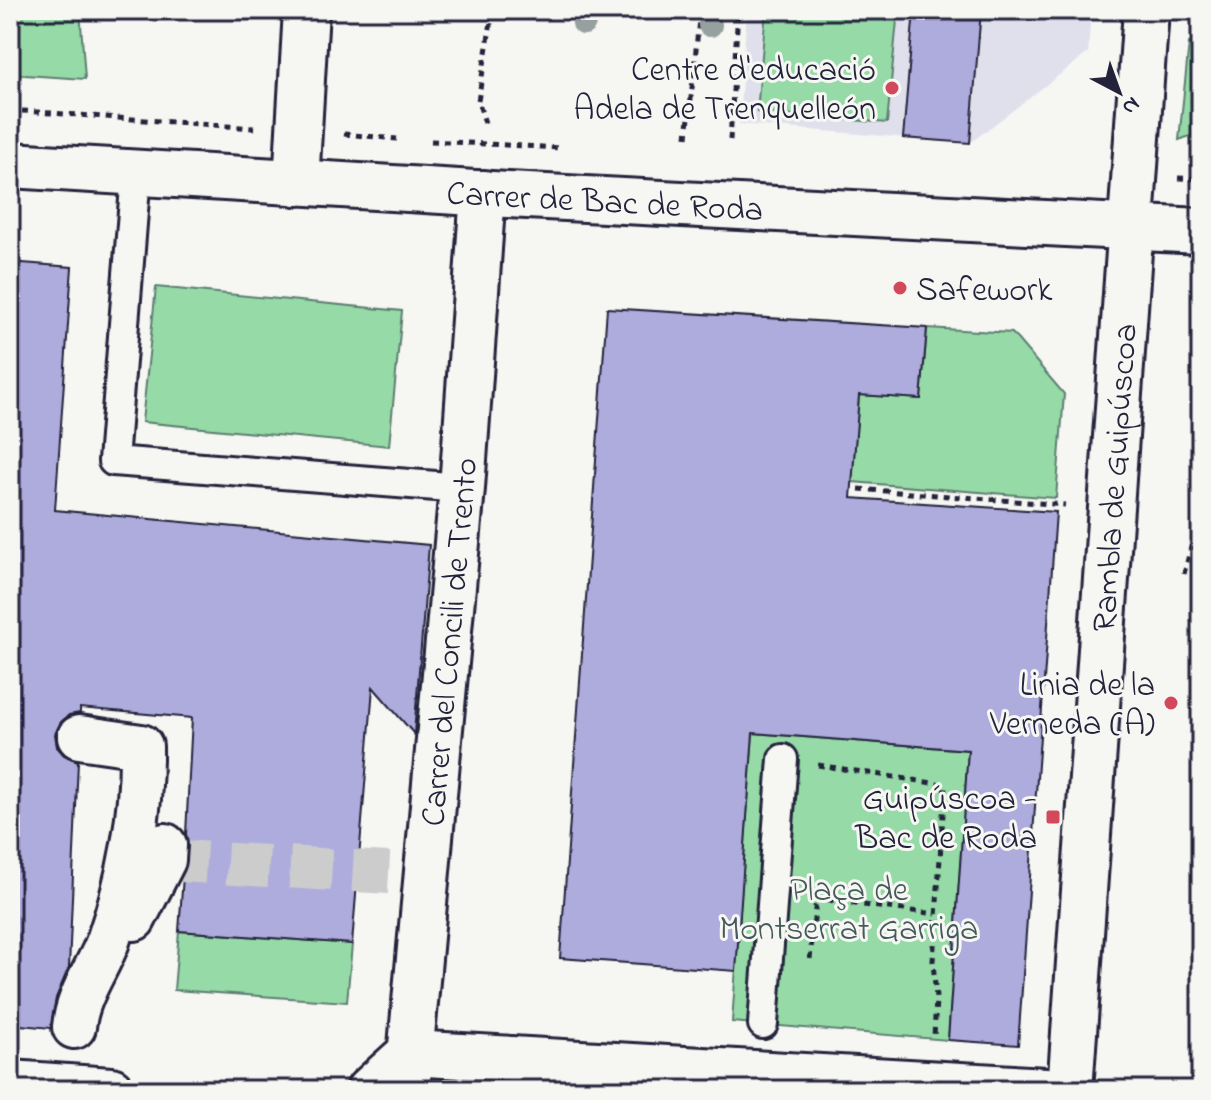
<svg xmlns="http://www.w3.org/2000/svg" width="1211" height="1100" font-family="'Indie Flower',sans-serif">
<rect width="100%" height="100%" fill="#f6f6f2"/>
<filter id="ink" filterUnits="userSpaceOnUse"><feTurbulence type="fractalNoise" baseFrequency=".0125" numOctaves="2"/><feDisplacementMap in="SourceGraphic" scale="16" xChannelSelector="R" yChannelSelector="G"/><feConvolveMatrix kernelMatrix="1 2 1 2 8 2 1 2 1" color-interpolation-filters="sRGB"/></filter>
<g filter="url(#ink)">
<!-- built -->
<path fill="#e0e0ec" d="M 747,10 L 1091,10 L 1088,53 L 970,143 L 739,124 Z"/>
<!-- green -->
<path fill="#96dba7" stroke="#5c7e71" stroke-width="2" d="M 10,10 L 80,10 L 85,79 L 10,74 Z
M 766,10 L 898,10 L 887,123 L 757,112 Z
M 1189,43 L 1201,43 L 1201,132 L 1179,140 Z
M 156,287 L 402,311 L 389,446 L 142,422 Z
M 927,328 L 1012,333 L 1064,394 L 1056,498 L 852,482 L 859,395 L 921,399 Z
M 753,733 L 968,750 L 948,1040 L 732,1022 Z
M 179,931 L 352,944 L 347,1002 L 174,990 Z"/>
<!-- building -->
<path fill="#aeacdd" stroke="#22223b" stroke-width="2" d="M 914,10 L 981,10 L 970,143 L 903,138 Z
M 10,262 L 72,267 L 55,510 L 429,545 L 414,734 L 373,687 L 352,944 L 179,931 L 183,876 L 188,862 L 189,847 L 186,834 L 192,718 L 80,708 L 80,713 L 69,715 L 61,722 L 55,734 L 57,747 L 64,755 L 78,761 L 69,967 L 56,998 L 51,1028 L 10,1024 Z
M 607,308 L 927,328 L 921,399 L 859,395 L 851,498 L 1056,512 L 1018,1045 L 948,1040 L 968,750 L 753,733 L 736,971 L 560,958 Z"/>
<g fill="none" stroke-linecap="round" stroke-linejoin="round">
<!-- pedestrian-tunnel -->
<path stroke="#cccccd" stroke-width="42" stroke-dasharray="42 21" stroke-linecap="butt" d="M 164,860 L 389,873"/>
<defs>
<path id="service" d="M 136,174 L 113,461 L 462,488
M 763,1024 L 783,759"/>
<path id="pedestrian" d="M 134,919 L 164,860 L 165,845
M 74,1027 C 77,995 97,970 108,941 C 130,877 142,813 141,746 L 79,737"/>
<g id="minor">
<path d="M 296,183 L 306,10"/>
<path d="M 10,1083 L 111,1090"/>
<path d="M 369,1090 L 410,1053 L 1046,1090"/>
<path id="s1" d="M 407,1090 L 462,488 L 483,193"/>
</g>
<g id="tertiary">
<path id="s2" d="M 1070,1090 L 1146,10"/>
</g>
<g id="secondary">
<path id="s3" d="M 10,165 L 508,195 L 1201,231"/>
</g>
</defs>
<!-- service casing -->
<use href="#service" stroke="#22223b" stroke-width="34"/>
<!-- pedestrian casing -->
<use href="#pedestrian" stroke="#22223b" stroke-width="48"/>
<!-- minor casing -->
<use href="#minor" stroke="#22223b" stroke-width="50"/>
<!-- tertiary casing -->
<use href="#tertiary" stroke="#22223b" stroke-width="50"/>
<!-- secondary casing -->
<use href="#secondary" stroke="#22223b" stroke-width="50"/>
<!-- path -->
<path stroke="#22223b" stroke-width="5" stroke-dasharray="6 6" stroke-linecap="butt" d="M 1200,10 L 1201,24
M 10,110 L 254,128
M 485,123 L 478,101 L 493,10
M 344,134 L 397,139
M 687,137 L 700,10
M 730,140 L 738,10
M 431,141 L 561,148
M 1178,178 L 1201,179
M 859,489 L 1065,505
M 1184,574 L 1201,508
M 818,765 L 945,785 L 933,961 L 936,998 L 934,1037
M 810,959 L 816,899 L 936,914"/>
<!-- service -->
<use href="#service" stroke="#f6f6f2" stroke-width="28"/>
<!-- pedestrian -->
<use href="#pedestrian" stroke="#f6f6f2" stroke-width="42"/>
<!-- minor -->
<use href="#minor" stroke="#f6f6f2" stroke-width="44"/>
<!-- tertiary -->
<use href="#tertiary" stroke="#f6f6f2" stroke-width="44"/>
<!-- secondary -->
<use href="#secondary" stroke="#f6f6f2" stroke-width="44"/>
</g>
<!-- trees -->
<g fill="#95a09f">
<circle cx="584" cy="23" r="12"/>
<circle cx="710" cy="25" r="12"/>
</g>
</g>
<!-- markers -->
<g fill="#d1495b" stroke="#f6f6f2" stroke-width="3">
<circle cx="892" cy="88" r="8"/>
<circle cx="900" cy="288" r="8"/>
<circle cx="1171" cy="703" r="8"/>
<rect x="1045" y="809" width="16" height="16" rx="4"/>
</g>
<g text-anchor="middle" stroke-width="6" stroke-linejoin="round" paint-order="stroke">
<!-- poi labels -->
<g font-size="34" fill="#22223b" stroke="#f6f6f2" text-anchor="end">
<text x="876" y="80">Centre d'educació<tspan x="876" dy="39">Adela de Trenquelleón</tspan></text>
<text x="916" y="300" text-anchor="start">Safework</text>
<text x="1155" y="695">Linia de la<tspan x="1155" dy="39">Verneda (A)</tspan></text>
<text x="1037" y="809">Guipúscoa -<tspan x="1037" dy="39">Bac de Roda</tspan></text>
</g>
<!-- street labels -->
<g font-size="34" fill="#22223b" stroke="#f6f6f2">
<text dy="12" stroke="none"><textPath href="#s3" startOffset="596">Carrer de Bac de Roda</textPath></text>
<text dy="12" stroke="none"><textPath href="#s2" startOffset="614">Rambla de Guipúscoa</textPath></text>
<text dy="12" stroke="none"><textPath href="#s1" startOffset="450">Carrer del Concili de Trento</textPath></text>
</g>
<!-- park labels -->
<g font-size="34" fill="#455a5b" stroke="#f6f6f2">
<text x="849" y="900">Plaça de<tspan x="849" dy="39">Montserrat Garriga</tspan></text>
</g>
</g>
<!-- margin -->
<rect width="1211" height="1100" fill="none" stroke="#f6f6f2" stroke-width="40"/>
<rect x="20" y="20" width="1171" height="1060" fill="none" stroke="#22223b" stroke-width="3" filter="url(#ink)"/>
<!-- north arrow -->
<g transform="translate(1119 92) rotate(139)" stroke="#f6f6f2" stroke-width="6" paint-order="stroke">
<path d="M0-6L14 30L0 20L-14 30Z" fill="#22223b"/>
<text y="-12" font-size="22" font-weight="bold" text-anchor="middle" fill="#22223b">N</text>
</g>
</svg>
